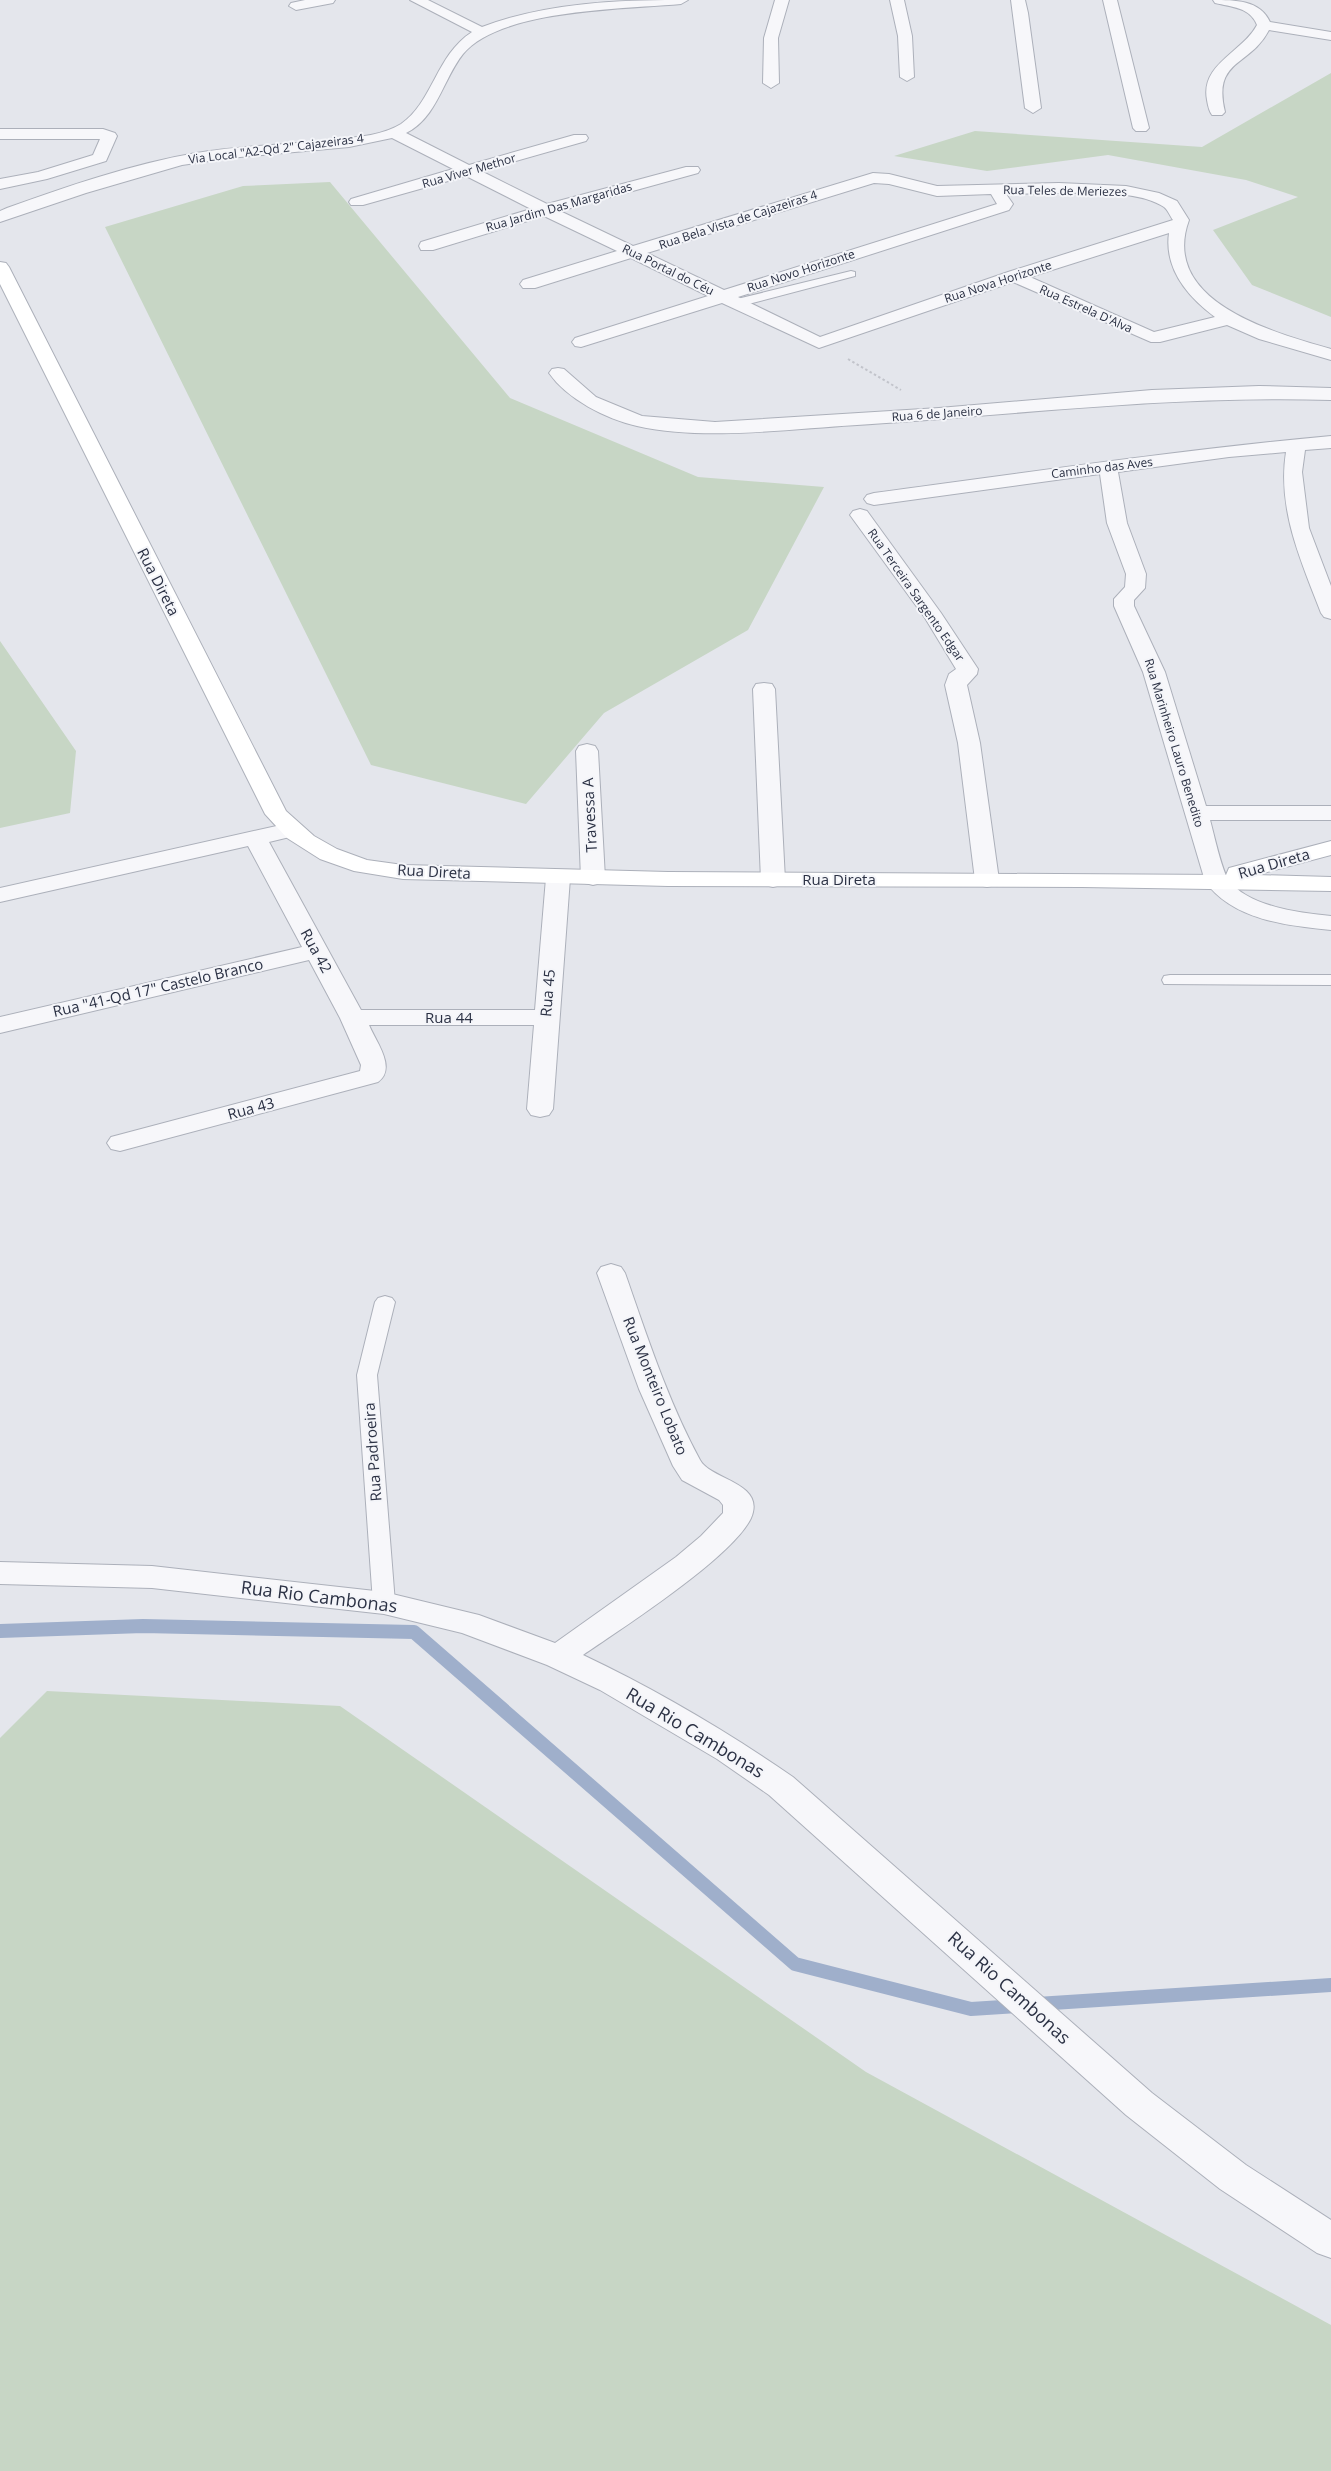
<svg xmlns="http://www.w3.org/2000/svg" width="1331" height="2471" font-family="'Open Sans',sans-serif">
<rect width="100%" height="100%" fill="#e4e6ec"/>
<!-- green -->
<path fill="#c7d6c5" d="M 1331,73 L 1331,317 L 1252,285 L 1213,230 L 1298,197 L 1246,180 L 1108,155 L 987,171 L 894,156 L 975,131 L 1202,147 Z
M 330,182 L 510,398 L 698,477 L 824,487 L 748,630 L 604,713 L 526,804 L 371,765 L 105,227 L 243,186 Z
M 0,641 L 76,751 L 70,813 L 0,828 Z
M 47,1691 L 340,1706 L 866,2072 L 1331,2325 L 1331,2471 L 0,2471 L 0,1738 Z"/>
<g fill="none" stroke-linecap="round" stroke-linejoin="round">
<!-- stream -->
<path stroke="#9fafcb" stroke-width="14" d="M 0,1631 L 143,1626 L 414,1632 L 795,1964 L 971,2009 L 1018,2006
M 1037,2004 L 1331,1985"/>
<defs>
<path id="lane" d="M 851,271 L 855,272 L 855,276 L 737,307 L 731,303 L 733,300 Z
M 1170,975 L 1331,975 L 1331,985 L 1164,984 L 1162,980 L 1164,976 Z
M 385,1296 L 392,1298 L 395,1302 L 377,1375 L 395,1603 L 392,1608 L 384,1611 L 376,1608 L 373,1603 L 357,1375 L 375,1302 L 378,1298 Z"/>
<path id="street" d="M 305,0 L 335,0 L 333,3 L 296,10 L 289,6 L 291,3 Z
M 410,0 L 428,0 L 482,27 C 548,2 619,0 688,0 L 681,4 C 626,9 500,9 463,54 C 443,79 437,118 406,133 L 469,165 L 574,135 L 586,135 L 588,138 L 586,141 L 481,171 L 547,204 L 686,167 L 698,167 L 700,170 L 698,173 L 560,211 L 633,246 L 873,173 L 889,174 L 937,186 L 1059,183 L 1126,186 L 1159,193 L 1177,201 L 1189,220 C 1159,302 1275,333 1331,349 L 1331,360 L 1259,339 L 1227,325 L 1160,342 L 1151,342 L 1013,282 L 819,348 L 722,303 L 581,347 L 575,346 L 572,342 L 575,338 L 708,296 L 631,258 L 535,288 L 523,288 L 520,284 L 523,280 L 617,251 L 544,216 L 433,250 L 421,250 L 419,246 L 421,242 L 531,209 L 466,176 L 363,205 L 351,205 L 349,202 L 351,199 L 453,169 L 392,138 L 349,147 L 230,158 L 182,165 L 86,193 L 0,222 L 0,211 L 7,208 C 68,186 132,164 196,153 C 243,145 291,145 339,139 C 359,137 383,135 401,124 C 433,102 436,55 472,32 ZM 874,183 L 889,184 L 937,196 L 991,194 L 997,204 L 724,290 L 647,253 ZM 1059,193 C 1089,193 1138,190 1164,207 C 1168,210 1170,216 1173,220 L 1008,272 L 820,337 L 738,297 L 1009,210 L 1013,204 L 1006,194 ZM 1169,233 C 1164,269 1188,297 1215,317 L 1154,332 L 1030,277 Z
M 775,0 L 789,0 L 778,38 L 779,83 L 771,88 L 763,83 L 764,38 Z
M 890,0 L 904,0 L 912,36 L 914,77 L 907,81 L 900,77 L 898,36 Z
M 1011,0 L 1025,0 L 1028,13 L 1041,108 L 1033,113 L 1025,108 Z
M 1103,0 L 1117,0 L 1149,128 L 1146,131 L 1136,131 L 1133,128 Z
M 1213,0 C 1235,0 1260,0 1270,22 L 1331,32 L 1331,40 L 1269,30 C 1250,67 1212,59 1225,112 L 1222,115 L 1212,115 C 1209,111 1208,106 1207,100 C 1200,64 1243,52 1257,25 C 1250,7 1231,7 1215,3 Z
M 0,129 L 103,129 L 115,133 L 117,136 L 106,161 L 47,179 L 0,189 L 0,179 L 38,172 L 93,155 L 100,139 L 0,139 Z
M 558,368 L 564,369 L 596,397 L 642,416 L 715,422 L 939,408 L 1152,390 L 1259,386 L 1331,388 L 1331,400 C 1172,395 1015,415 857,425 C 788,429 704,441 637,426 C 606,419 567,399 549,373 L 552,369 Z
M 1331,436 L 1331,448 L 1305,450 L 1302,472 L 1309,528 L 1331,586 L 1331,619 L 1324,617 L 1321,613 C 1301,561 1277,509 1286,452 L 1229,457 L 1118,472 L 1127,523 L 1146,574 L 1145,588 L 1134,600 L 1134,606 L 1165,672 L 1206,806 L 1331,806 L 1331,820 L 1210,820 C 1214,834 1221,868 1228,879 C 1247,907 1301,913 1331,916 L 1331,930 C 1288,926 1232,920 1205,881 L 1143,672 L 1114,606 L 1114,599 L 1125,587 L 1126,574 L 1107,523 L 1100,474 L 874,505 L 867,503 L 864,499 L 867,495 L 874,493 C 1026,473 1178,450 1331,436 Z
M 860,509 L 867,511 L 941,613 L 978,669 L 977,674 L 967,685 L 980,743 L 999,880 L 995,885 L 987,887 L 979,885 L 975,880 L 958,743 L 945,685 L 949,674 L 956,669 L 925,618 L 850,515 L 853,511 Z
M 764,683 L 772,684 L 775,689 L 785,880 L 781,885 L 773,887 L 765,885 L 761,880 L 753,689 L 756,684 Z
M 587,744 L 595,746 L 598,751 L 605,878 L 601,883 L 593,885 L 585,883 L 581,878 L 576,751 L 579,746 Z
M 290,823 L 298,825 L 302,830 L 298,835 L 269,842 L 361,1010 L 535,1010 L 546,878 L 550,873 L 558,871 L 566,873 L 570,878 L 553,1109 L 549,1115 L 540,1117 L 531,1115 L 527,1109 L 534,1025 L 369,1025 C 376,1042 397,1068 378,1082 L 120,1151 L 111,1149 L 107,1143 L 111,1137 L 360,1071 L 361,1065 L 340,1018 L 309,960 L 0,1033 L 0,1017 L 302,947 L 248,846 L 0,902 L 0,888 Z
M 611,1264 L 621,1267 L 625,1273 C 647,1336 668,1401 700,1460 C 710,1479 760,1482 753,1512 C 746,1549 618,1631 583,1655 C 657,1690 726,1731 793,1777 L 1152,2093 L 1246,2165 L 1331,2220 L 1331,2258 L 1317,2253 L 1220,2189 L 1126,2115 L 769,1795 L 717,1759 L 600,1690 L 547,1665 L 462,1633 L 384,1614 L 152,1588 L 0,1584 L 0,1562 L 152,1566 L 384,1592 L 479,1615 L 555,1643 L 676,1557 L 701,1536 L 723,1513 L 723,1505 L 719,1500 L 682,1480 L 673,1466 L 639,1389 L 597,1273 L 601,1267 Z"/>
<path id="secondary" d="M 0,262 L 6,263 L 9,267 L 286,811 L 314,836 L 337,849 L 367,860 L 403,865 L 668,872 L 1226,875 L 1229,868 L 1331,841 L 1331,855 L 1256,875 L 1331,877 L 1331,891 L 1082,887 L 668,886 L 403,879 L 354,871 L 320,859 L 287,838 L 265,814 L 0,284 Z"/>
</defs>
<!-- lane casing -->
<use href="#lane" stroke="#acb0ba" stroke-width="2"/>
<!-- street casing -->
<use href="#street" stroke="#acb0ba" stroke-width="2"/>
<!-- secondary casing -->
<use href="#secondary" stroke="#acb0ba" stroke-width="2"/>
<!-- path -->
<path stroke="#c2c4cb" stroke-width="2" stroke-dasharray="2.5 2.5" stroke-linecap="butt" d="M 848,359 L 901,390"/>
<!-- lane -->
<use href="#lane" fill="#f7f7fa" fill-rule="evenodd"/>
<!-- street -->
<use href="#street" fill="#f7f7fa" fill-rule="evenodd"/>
<!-- secondary -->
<use href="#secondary" fill="#fff" fill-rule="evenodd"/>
</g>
<g text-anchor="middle" stroke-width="4" stroke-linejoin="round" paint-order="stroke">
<!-- far-street labels -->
<g font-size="12" fill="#2b3144" stroke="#f4f5f9">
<text transform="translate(276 149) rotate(-7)" y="4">Via Local "A2-Qd 2" Cajazeiras 4</text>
<text transform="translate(469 171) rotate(-16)" y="4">Rua Viver Methor</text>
<text transform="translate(1065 191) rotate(1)" y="4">Rua Teles de Meriezes</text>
<text transform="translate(559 207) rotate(-16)" y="4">Rua Jardim Das Margaridas</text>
<text transform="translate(738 220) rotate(-18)" y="4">Rua Bela Vista de Cajazeiras 4</text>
<text transform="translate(668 270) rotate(26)" y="4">Rua Portal do Céu</text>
<text transform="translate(801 271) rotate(-18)" y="4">Rua Novo Horizonte</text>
<text transform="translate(998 282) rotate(-18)" y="4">Rua Nova Horizonte</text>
<text transform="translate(1086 309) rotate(24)" y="4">Rua Estrela D'Alva</text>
<text transform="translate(937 414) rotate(-4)" y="4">Rua 6 de Janeiro</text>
<text transform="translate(1102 468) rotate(-7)" y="4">Caminho das Aves</text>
<text transform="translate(916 595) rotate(55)" y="4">Rua Terceira Sargento Edgar</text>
<text transform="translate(1174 743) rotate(73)" y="4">Rua Marinheiro Lauro Benedito</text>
</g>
<!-- street labels -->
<g font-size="15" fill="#2b3144" stroke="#f4f5f9">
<text transform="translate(158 582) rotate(63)" y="5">Rua Direta</text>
<text transform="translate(590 815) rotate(-93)" y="5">Travessa A</text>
<text transform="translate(1274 864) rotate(-16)" y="5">Rua Direta</text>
<text transform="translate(434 872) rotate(3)" y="5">Rua Direta</text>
<text x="839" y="885">Rua Direta</text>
<text transform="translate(316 951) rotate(61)" y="5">Rua 42</text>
<text transform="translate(158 988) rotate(-13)" y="5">Rua "41-Qd 17" Castelo Branco</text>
<text transform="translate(548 993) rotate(-85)" y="5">Rua 45</text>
<text x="449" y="1023">Rua 44</text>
<text transform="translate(251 1109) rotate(-15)" y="5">Rua 43</text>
<text transform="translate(655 1386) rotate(68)" y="5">Rua Monteiro Lobato</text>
<text transform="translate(373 1452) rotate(-94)" y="5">Rua Padroeira</text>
</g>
<!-- near-street labels -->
<g font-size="18" fill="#2b3144" stroke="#f4f5f9">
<text transform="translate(319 1597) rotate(7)" y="6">Rua Rio Cambonas</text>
<text transform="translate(695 1733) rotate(31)" y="6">Rua Rio Cambonas</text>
<text transform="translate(1009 1988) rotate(42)" y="6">Rua Rio Cambonas</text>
</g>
</g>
</svg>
